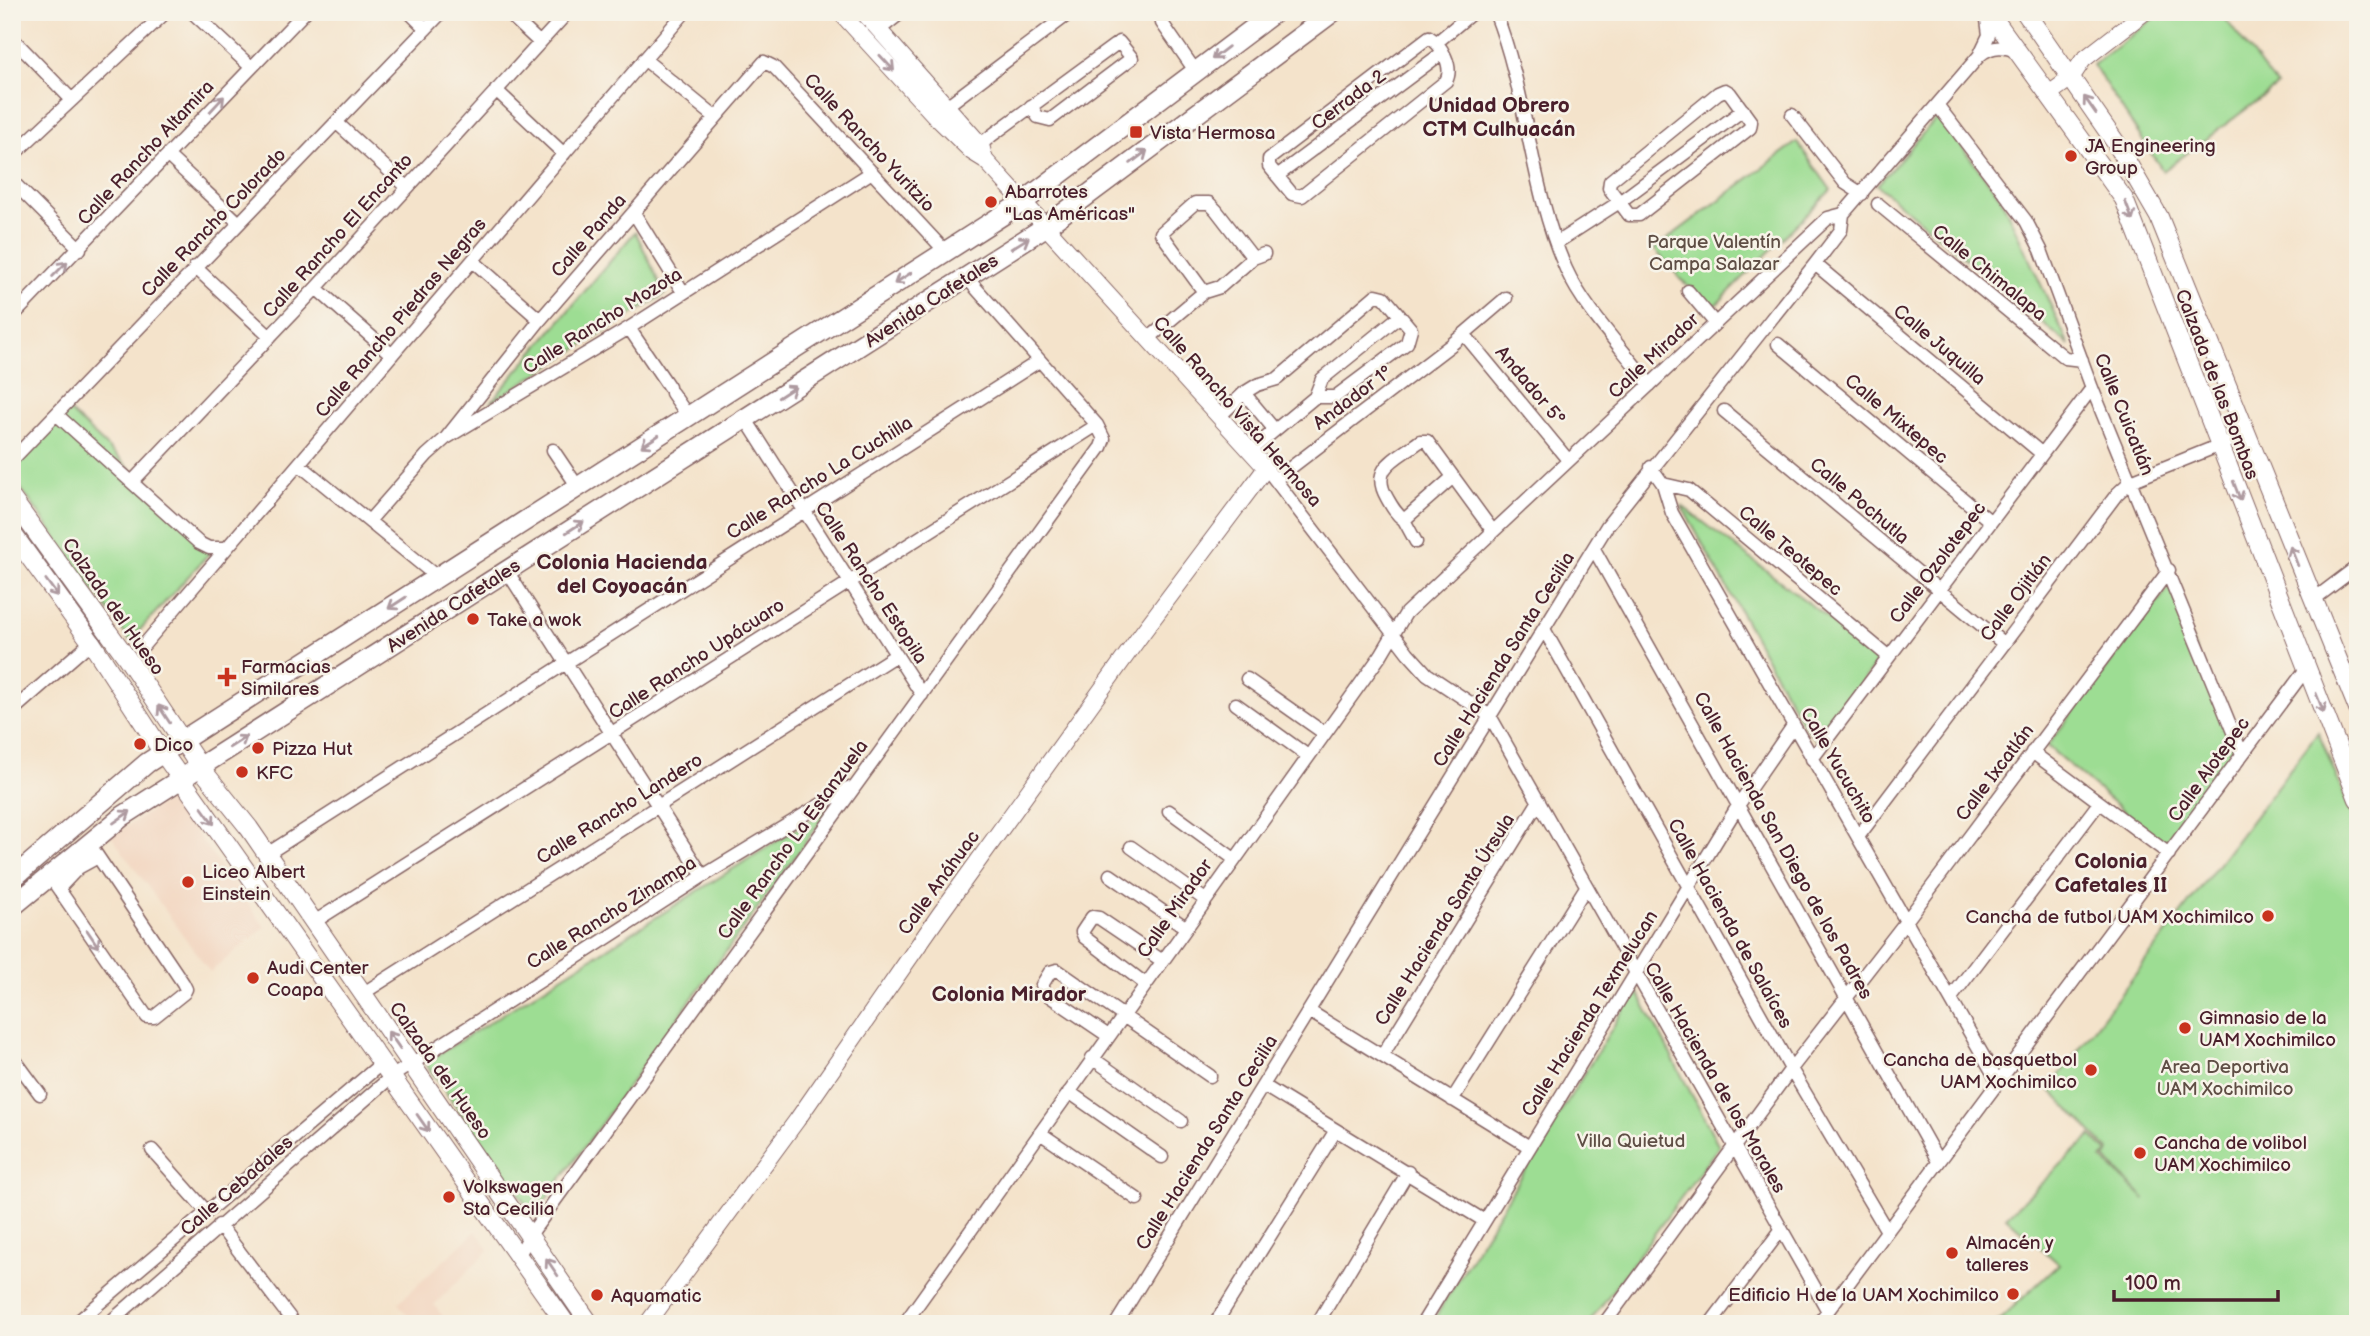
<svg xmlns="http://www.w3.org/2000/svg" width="2370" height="1336" font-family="'Balsamiq Sans',sans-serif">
<rect width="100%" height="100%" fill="#f7f3e8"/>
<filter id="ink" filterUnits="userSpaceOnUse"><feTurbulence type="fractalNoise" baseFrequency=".0143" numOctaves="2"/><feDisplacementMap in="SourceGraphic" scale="14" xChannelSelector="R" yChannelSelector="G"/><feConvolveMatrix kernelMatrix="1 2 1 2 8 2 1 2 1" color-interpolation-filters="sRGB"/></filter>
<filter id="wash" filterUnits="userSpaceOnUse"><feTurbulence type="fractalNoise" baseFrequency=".00686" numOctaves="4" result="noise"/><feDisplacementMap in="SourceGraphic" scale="28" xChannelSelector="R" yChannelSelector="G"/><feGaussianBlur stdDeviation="1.57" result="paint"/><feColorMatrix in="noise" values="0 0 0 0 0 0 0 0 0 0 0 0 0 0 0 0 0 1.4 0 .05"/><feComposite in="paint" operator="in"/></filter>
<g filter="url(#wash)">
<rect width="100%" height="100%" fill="#f4e3cb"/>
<!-- built -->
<path fill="#f2d4be" d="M 171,798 L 265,927 L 210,972 L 111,836 Z
M 476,1231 L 489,1250 L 434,1305 L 449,1324 L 414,1324 L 398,1303 Z"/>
<!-- green -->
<path fill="#9ddd93" stroke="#747e5f" stroke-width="2" d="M 2162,12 L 2220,12 L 2277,86 L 2163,171 L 2093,65 Z
M 1938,116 L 2001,198 L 2069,345 L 1877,185 Z
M 1797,142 L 1831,190 L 1710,311 L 1654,249 Z
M 635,231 L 665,294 L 490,403 L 635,232 Z
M 67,409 L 214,548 L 130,641 L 12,476 L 12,464 Z
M 1681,505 L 1880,658 L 1817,741 L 1801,721 Z
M 2170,586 L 2236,751 L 2167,848 L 2047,746 Z
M 2318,732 L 2358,829 L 2358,1324 L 1995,1324 L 2059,1264 L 2006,1217 L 2091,1136 L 2108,1152 L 2102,1159 L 2145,1199 L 2105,1158 L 2110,1151 L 2049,1089 Z
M 831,807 L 534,1216 L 425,1063 Z
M 1636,989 L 1719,1146 L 1588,1324 L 1431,1324 Z"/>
</g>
<g filter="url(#ink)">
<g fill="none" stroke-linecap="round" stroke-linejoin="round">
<defs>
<path id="minor" d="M 192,12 L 251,67
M 409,12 L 426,29
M 507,12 L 540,43
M 1161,12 L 1162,23 L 1196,72
M 1495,12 C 1528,94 1530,189 1566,269 C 1584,309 1624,350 1650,385
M 879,30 L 902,12
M 1429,37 C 1441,44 1454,67 1446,81 L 1302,196 L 1292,194 L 1269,166 L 1269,159 Z
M 12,38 L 72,100
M 1436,43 L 1473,12
M 1979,56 C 1990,46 2004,45 2017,52
M 644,59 L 715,117
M 496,90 L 564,154
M 1725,90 L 1730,93 L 1751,122 L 1750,128 L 1639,215 L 1629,215 L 1609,188 L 1610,181 L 1718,93 Z
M 1938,106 L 2026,221 L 2041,250 L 2092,388 L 2242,754
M 940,111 L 1071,12
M 1792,115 L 1845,183 L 1862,194
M 337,123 L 406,186
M 974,150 L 991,136 L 1119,42 L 1132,58 L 1050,120 L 1038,117 L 1031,106
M 12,156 L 166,12
M 168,156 L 200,186
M 1277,176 L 1442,53
M 12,181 L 80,249
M 205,191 L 239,223
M 1878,204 L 2065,358 L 2082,360
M 634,213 L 683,292
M 1556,243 L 1618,203 L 1743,110
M 473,261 L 540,320
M 1815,264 L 2041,453
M 195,267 L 270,337
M 316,288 L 392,355
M 1688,291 L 1715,323
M 1204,292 L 1161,233 L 1195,203 L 1209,203 L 1216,210 L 1253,258
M 12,317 L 305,12
M 629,328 L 669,387
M 1464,334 L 1568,460
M 1148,339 L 1204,292 L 1220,287 L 1253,258 L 1264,254
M 1778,344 L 1991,522
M 672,393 L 688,416
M 1315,397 L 1322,379 L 1400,316
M 1724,411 L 2004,644
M 56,414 L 199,543 L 209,548 L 225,548
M 1219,417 L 1244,393
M 745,418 L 922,695
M 446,438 L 540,320 L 764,62 L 774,67 L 945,251
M 553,450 L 578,487
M 1250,451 L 1315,397 L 1335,397 L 1407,343 L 1411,329 L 1384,297 L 1376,295 L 1277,379 L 1257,385 L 1244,393 L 1274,429
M 12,460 L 442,12
M 300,465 L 437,577
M 1651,467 L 1663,484 L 1672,513 L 1997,1080
M 1266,468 L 1408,653 L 1427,674 L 1490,716 L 1828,1311
M 1453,477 L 1404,520 C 1396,514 1392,507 1387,498 C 1369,467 1397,459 1420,441 L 1427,441 L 1492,530
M 1276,479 L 1451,345 L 1506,298
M 132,482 L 316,288 L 568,12
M 1663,484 L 1689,490 L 1889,657
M 1404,520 L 1416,542
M 369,521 L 427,455 L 446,438 L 629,328 L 872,172
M 1594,549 L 1938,1161
M 507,571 L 703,876
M 2313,600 L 2358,566
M 1545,631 L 1791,1069 L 1887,1231
M 143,646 L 685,12
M 1247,679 L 1324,733
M 1236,704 L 1308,756
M 12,711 L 91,642
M 2032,752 L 2169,854
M 1812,759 L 2092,388
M 1169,811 L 1233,858
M 1858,837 L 2117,494 L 2131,481 L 2245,435
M 1131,847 L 1204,899
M 267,854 L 1039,361
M 49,875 L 147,1017 L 154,1017 L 184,993 L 186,989 L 183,983 L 88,842
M 1110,875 L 1185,927
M 59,888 L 78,868 L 98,857
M 314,922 L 1097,425
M 1144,983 L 1084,937 L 1082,932 L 1092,917 L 1099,918 L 1161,960
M 362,994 L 896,655
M 1951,998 L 2099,803
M 1309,1011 L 1528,1146
M 1107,1035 L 1045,993 L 1042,985 L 1050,972 L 1057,970 L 1210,1076
M 12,1056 L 40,1094
M 1382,1056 L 1539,801
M 1092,1058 L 1181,1121
M 1264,1086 L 1483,1220
M 1069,1092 L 1162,1157
M 1452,1100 L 1586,887
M 1040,1133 L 1137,1199
M 152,1150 L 207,1212
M 219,1225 L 290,1318
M 518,1257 L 530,1235 L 1101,447 L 1104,439 L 1097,425 L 966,277
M 75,1324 L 382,1063
M 108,1324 L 391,1077 L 703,876 L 848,788
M 904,1324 L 1381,655 L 1406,613 L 1828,218 L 1843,214
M 1116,1324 L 1607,526 L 1815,264 L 1841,230 L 1843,214 L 1979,56 L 1989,35 L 1986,12
M 1215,1324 L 1336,1130
M 1317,1324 L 1408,1172
M 1422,1324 L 1739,804 L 1793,726
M 1604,1324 L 1791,1069 L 1907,920 L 2169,570
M 1710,1324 L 1781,1230
M 1818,1324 L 2306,669"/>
<path id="tertiary" d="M 863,12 L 981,145 L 985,160
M 2049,94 L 2071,78 L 2083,60 L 2145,12
M 647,1324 L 797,1120 L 940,914 L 1143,632 L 1266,468 L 985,160 L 972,152 L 935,116 L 840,12"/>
<path id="secondary" d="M 1989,12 L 2124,199 L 2358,799
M 2025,12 L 2116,143 L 2159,217 L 2358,709
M 12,499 L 127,658 L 200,767 L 249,828 L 590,1324
M 12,533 L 91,642 L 163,753 L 566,1324"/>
<path id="primary" d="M 12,879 L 147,763 L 1023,202 L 1275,12
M 12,907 L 123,816 L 1045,227 L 1333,12"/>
</defs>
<!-- minor casing -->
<use href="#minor" stroke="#866463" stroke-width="15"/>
<!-- tertiary casing -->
<use href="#tertiary" stroke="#866463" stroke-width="18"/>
<!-- secondary casing -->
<use href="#secondary" stroke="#866463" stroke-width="20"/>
<!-- primary casing -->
<use href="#primary" stroke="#866463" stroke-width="22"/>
<!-- minor -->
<use href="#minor" stroke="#fff" stroke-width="12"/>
<!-- tertiary -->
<use href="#tertiary" stroke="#fff" stroke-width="16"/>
<!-- secondary -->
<use href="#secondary" stroke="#fff" stroke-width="18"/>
<!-- primary -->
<use href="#primary" stroke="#fff" stroke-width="19"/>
</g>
<!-- one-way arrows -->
<defs><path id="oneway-shaft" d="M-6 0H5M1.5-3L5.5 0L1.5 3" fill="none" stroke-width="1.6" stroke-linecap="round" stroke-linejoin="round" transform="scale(1.75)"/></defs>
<g stroke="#ae9aa0">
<use href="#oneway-shaft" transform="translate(1220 53) rotate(143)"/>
<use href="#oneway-shaft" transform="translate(887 63) rotate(47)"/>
<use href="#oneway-shaft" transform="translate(217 104) rotate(-47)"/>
<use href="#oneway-shaft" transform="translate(2090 105) rotate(-125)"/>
<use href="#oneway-shaft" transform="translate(1139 157) rotate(-37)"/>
<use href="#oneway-shaft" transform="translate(2129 211) rotate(69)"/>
<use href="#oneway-shaft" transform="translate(1020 243) rotate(-32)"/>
<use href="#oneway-shaft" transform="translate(60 269) rotate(-45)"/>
<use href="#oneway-shaft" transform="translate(903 278) rotate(147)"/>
<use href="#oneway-shaft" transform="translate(787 392) rotate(-33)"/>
<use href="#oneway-shaft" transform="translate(650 441) rotate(147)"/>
<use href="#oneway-shaft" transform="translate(2237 491) rotate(69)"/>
<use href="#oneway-shaft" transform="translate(575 527) rotate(-33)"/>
<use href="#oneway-shaft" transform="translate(2294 556) rotate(-112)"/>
<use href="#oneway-shaft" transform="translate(52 588) rotate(54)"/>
<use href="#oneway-shaft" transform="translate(397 603) rotate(147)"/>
<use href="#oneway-shaft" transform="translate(2320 703) rotate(68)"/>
<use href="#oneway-shaft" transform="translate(164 714) rotate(-123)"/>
<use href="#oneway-shaft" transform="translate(238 742) rotate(-33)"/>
<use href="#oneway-shaft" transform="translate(208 816) rotate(54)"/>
<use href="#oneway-shaft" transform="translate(122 817) rotate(-35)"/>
<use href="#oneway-shaft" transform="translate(93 939) rotate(56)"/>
<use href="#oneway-shaft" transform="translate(394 1040) rotate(-125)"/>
<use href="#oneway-shaft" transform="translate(423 1123) rotate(55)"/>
<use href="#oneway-shaft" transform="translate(552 1267) rotate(-124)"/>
</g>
</g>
<!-- markers -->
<g fill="#c8321e" stroke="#f7f3e8" stroke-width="2.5">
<rect x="1129" y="125" width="14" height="14" rx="3.5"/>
<circle cx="2071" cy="156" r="7"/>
<circle cx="991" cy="202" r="7"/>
<circle cx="473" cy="619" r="7"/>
<path d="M223.5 666.5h7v7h7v7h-7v7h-7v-7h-7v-7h7z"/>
<circle cx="140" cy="744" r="7"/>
<circle cx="258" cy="748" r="7"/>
<circle cx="242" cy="772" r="7"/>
<circle cx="188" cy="882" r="7"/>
<circle cx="2268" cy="916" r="7"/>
<circle cx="253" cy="978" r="7"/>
<circle cx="2185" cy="1028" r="7"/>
<circle cx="2091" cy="1070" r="7"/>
<circle cx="2140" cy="1153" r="7"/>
<circle cx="449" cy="1197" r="7"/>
<circle cx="1952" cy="1253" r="7"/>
<circle cx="2013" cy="1294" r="7"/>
<circle cx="597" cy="1295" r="7"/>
</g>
<g text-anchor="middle" stroke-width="5" stroke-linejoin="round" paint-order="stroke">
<!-- street labels -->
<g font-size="19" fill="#4a1f2b" stroke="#f7f3e8">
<text transform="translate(1348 99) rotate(-37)" y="7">Cerrada 2</text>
<text transform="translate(870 142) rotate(47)" y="7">Calle Rancho Yuritzio</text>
<text transform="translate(145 152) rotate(-47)" y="7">Calle Rancho Altamira</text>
<text transform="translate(213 222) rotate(-46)" y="7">Calle Rancho Colorado</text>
<text transform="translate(337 235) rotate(-48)" y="7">Calle Rancho El Encanto</text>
<text transform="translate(588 235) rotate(-49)" y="7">Calle Panda</text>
<text transform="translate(1990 272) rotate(39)" y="7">Calle Chimalapa</text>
<text transform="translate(931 300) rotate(-33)" y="7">Avenida Cafetales</text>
<text transform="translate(400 317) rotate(-50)" y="7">Calle Rancho Piedras Negras</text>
<text transform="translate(602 320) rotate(-32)" y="7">Calle Rancho Mozota</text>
<text transform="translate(1940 344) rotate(40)" y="7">Calle Juquilla</text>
<text transform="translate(1653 355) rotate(-43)" y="7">Calle Mirador</text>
<text transform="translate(2218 384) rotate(69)" y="7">Calzada de las Bombas</text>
<text transform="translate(1531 385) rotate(50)" y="7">Andador 5º</text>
<text transform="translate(1352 397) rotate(-37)" y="7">Andador 1º</text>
<text transform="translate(1238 411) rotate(49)" y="7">Calle Rancho Vista Hermosa</text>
<text transform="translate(2125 414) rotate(68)" y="7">Calle Cuicatlán</text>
<text transform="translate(1897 418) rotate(40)" y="7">Calle Mixtepec</text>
<text transform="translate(819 477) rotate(-32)" y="7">Calle Rancho La Cuchilla</text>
<text transform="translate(1860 500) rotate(40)" y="7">Calle Pochutla</text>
<text transform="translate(1791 550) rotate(40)" y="7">Calle Teotepec</text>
<text transform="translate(1937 562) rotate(-53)" y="7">Calle Ozolotepec</text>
<text transform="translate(872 582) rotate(57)" y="7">Calle Rancho Estopila</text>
<text transform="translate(2015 597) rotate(-53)" y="7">Calle Ojitlán</text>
<text transform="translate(453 605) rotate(-33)" y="7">Avenida Cafetales</text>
<text transform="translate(114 606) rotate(55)" y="7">Calzada del Hueso</text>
<text transform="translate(696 658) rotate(-33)" y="7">Calle Rancho Upácuaro</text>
<text transform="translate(1503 659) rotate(-58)" y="7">Calle Hacienda Santa Cecilia</text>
<text transform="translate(1839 765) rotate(60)" y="7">Calle Yucuchito</text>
<text transform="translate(2208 769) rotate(-54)" y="7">Calle Alotepec</text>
<text transform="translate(1994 772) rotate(-53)" y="7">Calle Ixcatlán</text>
<text transform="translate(619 808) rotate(-32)" y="7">Calle Rancho Landero</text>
<text transform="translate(792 839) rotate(-54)" y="7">Calle Rancho La Estanzuela</text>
<text transform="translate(1784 845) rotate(61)" y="7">Calle Hacienda San Diego de los Padres</text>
<text transform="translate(938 882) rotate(-54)" y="7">Calle Anáhuac</text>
<text transform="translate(1174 908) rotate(-55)" y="7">Calle Mirador</text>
<text transform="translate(611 912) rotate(-32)" y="7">Calle Rancho Zinampa</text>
<text transform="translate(1444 919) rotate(-58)" y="7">Calle Hacienda Santa Úrsula</text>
<text transform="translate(1731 923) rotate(61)" y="7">Calle Hacienda de Salaíces</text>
<text transform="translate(1589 1013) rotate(-58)" y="7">Calle Hacienda Texmelucan</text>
<text transform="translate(441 1070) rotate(55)" y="7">Calzada del Hueso</text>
<text transform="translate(1716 1077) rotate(60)" y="7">Calle Hacienda de los Morales</text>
<text transform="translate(1206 1142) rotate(-58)" y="7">Calle Hacienda Santa Cecilia</text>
<text transform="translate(236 1185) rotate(-41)" y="7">Calle Cebadales</text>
</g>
<!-- poi labels -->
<g font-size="19" fill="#4a1f2b" stroke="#f7f3e8" text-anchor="start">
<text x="1150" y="139">Vista Hermosa</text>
<text x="2085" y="152">JA Engineering<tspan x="2085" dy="22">Group</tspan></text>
<text x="1005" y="198">Abarrotes<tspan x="1005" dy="22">"Las Américas"</tspan></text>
<text x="487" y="626">Take a wok</text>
<text x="241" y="673">Farmacias<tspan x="241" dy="22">Similares</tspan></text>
<text x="154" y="751">Dico</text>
<text x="272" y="755">Pizza Hut</text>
<text x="256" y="779">KFC</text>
<text x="202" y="878">Liceo Albert<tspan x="202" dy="22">Einstein</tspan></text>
<text x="2254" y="923" text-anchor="end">Cancha de futbol UAM Xochimilco</text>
<text x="267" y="974">Audi Center<tspan x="267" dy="22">Coapa</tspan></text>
<text x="2199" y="1024">Gimnasio de la<tspan x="2199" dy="22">UAM Xochimilco</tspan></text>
<text x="2077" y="1066" text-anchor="end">Cancha de basquetbol<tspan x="2077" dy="22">UAM Xochimilco</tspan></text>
<text x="2154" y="1149">Cancha de volibol<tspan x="2154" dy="22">UAM Xochimilco</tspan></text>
<text x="463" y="1193">Volkswagen<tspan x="463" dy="22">Sta Cecilia</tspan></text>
<text x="1966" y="1249">Almacén y<tspan x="1966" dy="22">talleres</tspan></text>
<text x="1999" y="1301" text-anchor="end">Edificio H de la UAM Xochimilco</text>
<text x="611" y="1302">Aquamatic</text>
</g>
<!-- park labels -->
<g font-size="19" fill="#5f4e45" stroke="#f7f3e8">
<text x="1714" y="248">Parque Valentín<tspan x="1714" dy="22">Campa Salazar</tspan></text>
<text x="2225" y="1073">Area Deportiva<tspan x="2225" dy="22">UAM Xochimilco</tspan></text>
<text x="1631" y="1147">Villa Quietud</text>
</g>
<!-- neighbourhood labels -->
<g font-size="21" font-weight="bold" fill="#4a1f2b" stroke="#f7f3e8">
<text x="1499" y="112">Unidad Obrero<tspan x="1499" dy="24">CTM Culhuacán</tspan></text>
<text x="622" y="569">Colonia Hacienda<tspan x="622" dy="24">del Coyoacán</tspan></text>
<text x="2111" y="868">Colonia<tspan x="2111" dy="24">Cafetales II</tspan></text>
<text x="1009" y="1001">Colonia Mirador</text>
</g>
</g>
<!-- margin -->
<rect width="2370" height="1336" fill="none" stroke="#f7f3e8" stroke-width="42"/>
<!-- scale -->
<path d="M2114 1290v10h164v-10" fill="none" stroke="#4a1f2b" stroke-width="3.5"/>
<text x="2125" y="1290" font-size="21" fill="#4a1f2b" stroke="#f7f3e8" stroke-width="5" paint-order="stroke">100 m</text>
</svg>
